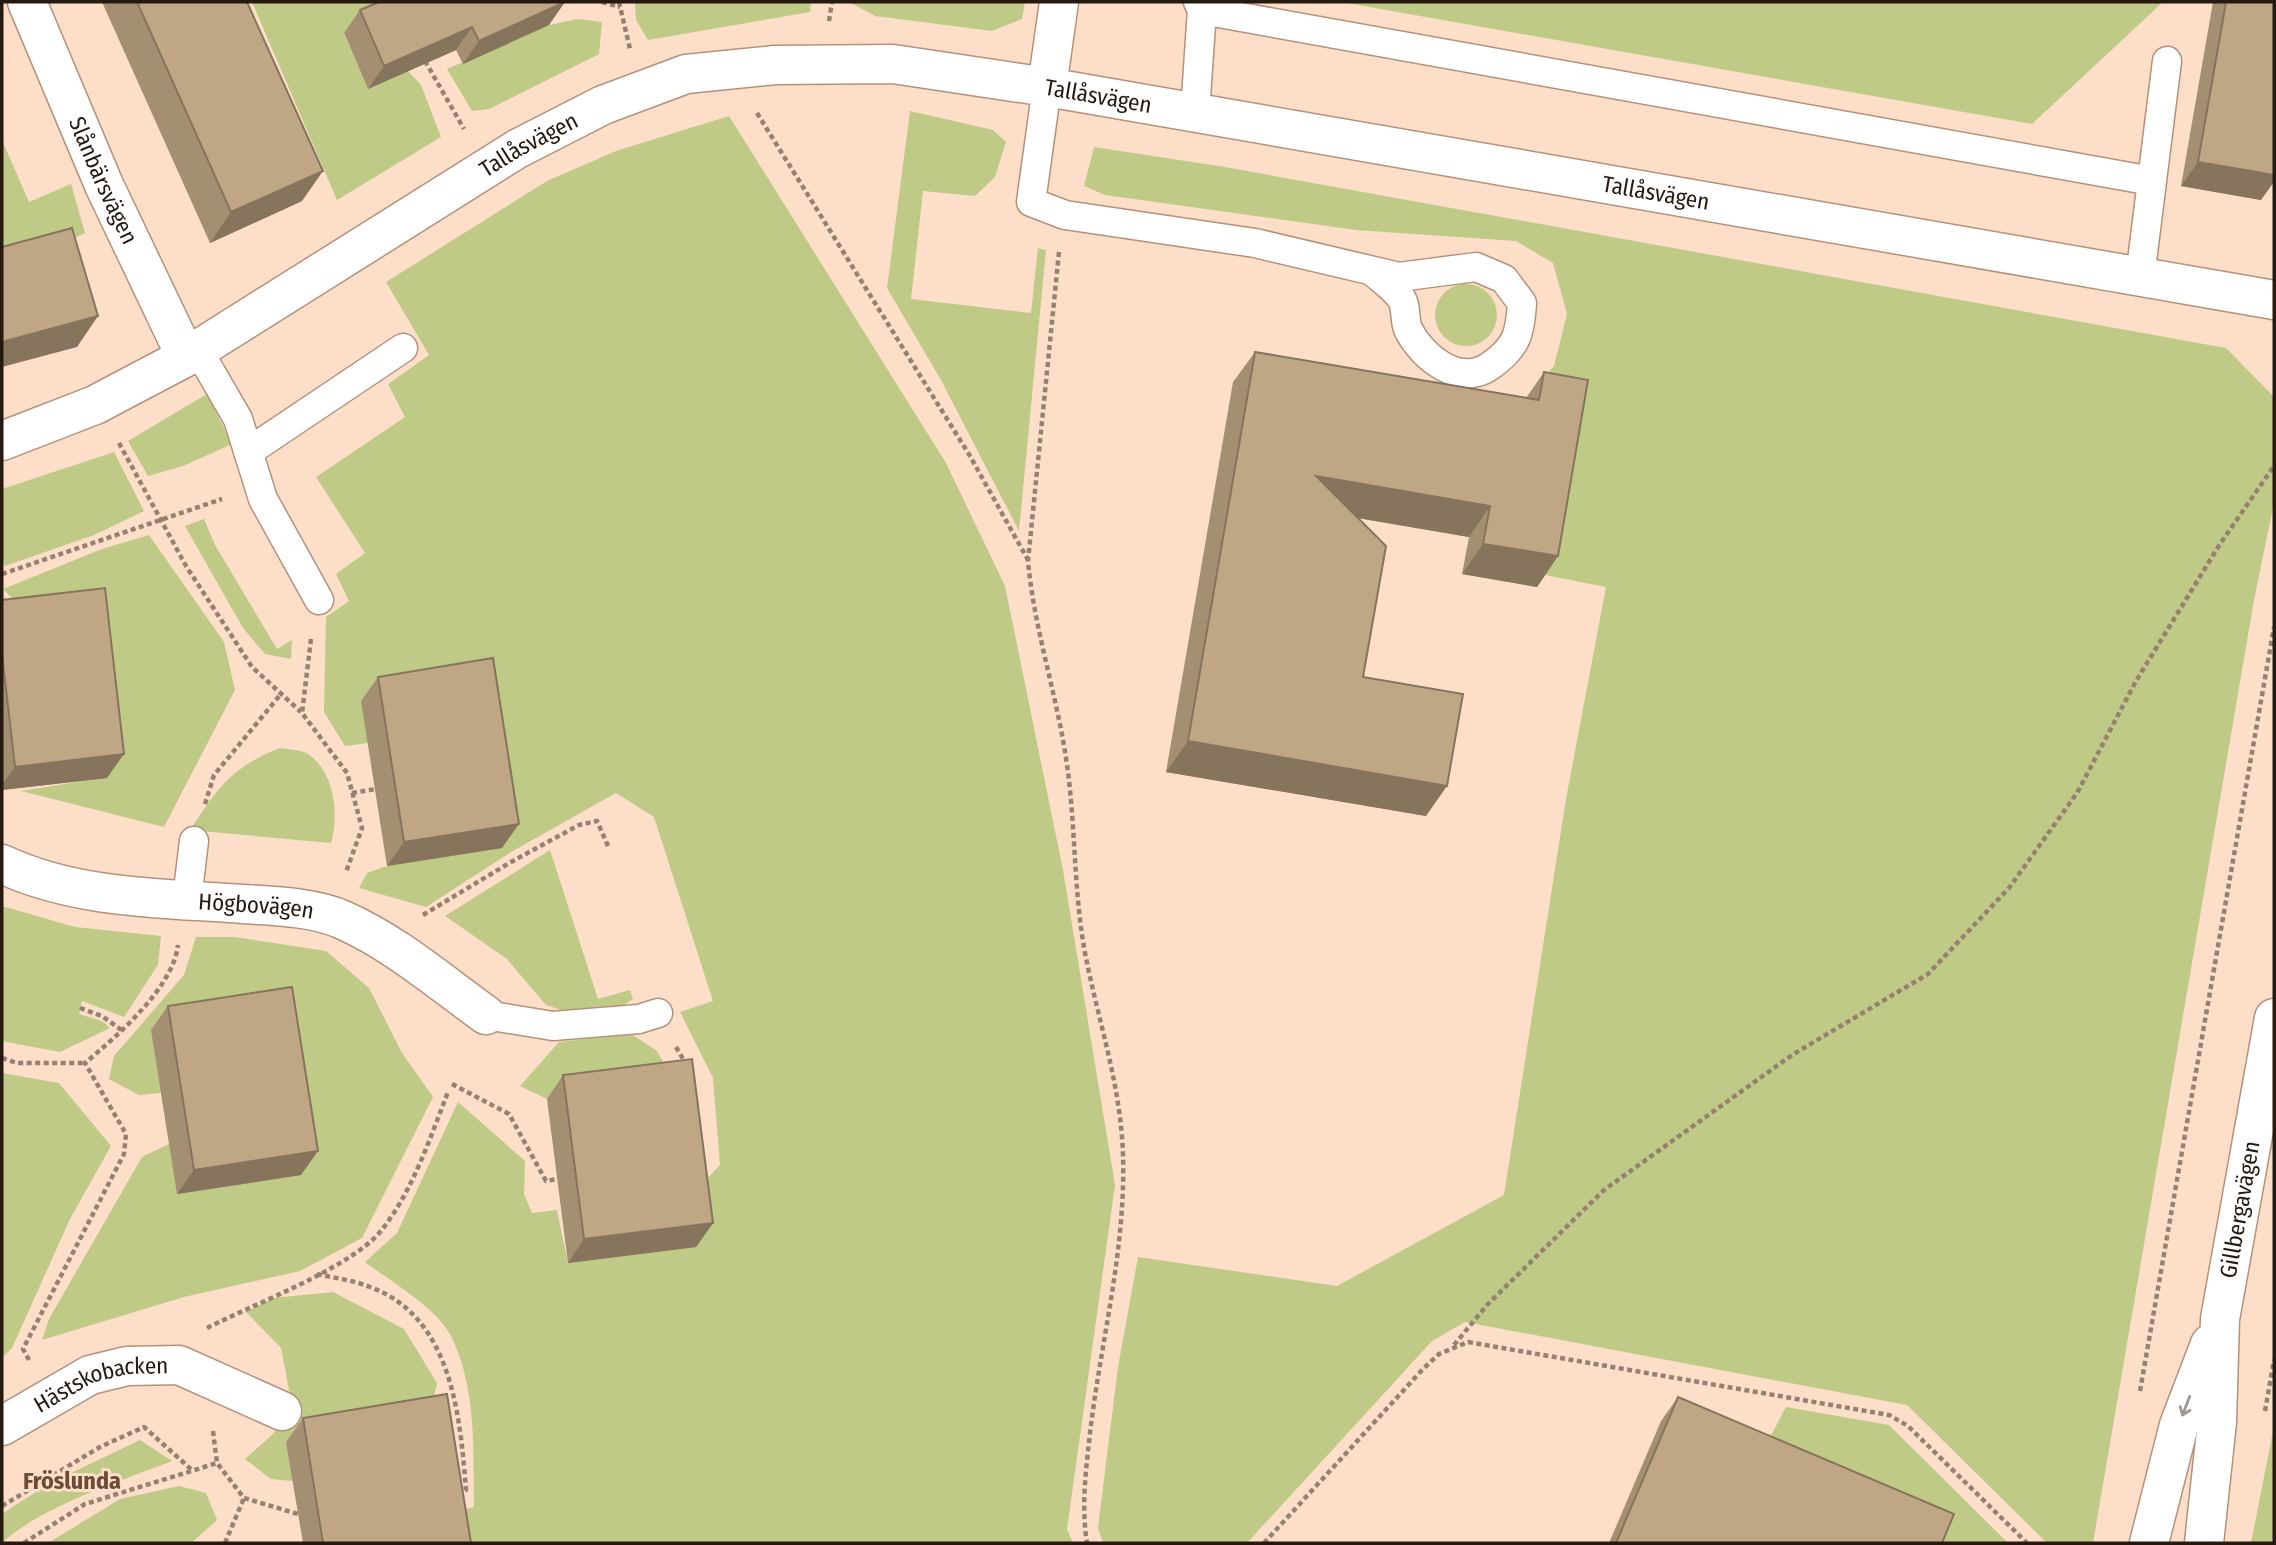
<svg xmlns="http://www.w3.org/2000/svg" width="2276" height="1545" font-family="'Fira Sans Condensed',sans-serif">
<rect width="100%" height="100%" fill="#fcdec9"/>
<!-- green -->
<path fill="#bfca86" d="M 252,2 L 376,2 L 384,16 L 344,34 L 368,89 L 408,71 L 421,85 L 441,137 L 337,200 Z
M 635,2 L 811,2 L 810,12 L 648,40 L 636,20 Z
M 849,2 L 1025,2 L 1022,19 L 992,31 L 875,16 Z
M 1341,2 L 2163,2 L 2032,124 Z
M 578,19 L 602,22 L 599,54 L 489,109 L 472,111 L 447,69 L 549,25 Z
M 910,111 L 993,130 L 1006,142 L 995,177 L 975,196 L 923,191 L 911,299 L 1031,313 L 1038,248 L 1046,250 L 1019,531 L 941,380 L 887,288 Z
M 729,116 L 946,463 L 1005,586 L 1063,870 L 1115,1185 L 1067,1529 L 1073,1543 L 451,1543 L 446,1514 L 474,1507 C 473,1450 477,1389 451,1336 C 437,1308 390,1281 365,1262 L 397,1233 L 458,1102 L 525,1161 L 524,1194 L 532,1213 L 557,1210 L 568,1263 L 690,1197 L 720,1165 L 713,1078 L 680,1012 L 713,1001 L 654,817 L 616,793 L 511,852 L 426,907 L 359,888 L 367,873 L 387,866 L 502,847 L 368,743 L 345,746 L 324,712 L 326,617 L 349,601 L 336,574 L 365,553 L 316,477 L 405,417 L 388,384 L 429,355 L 386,282 L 547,181 L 616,151 Z
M 2,140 L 29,202 L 71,184 L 85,233 L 60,245 L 2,260 Z
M 1094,147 L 1225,167 L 2226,348 L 2274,397 L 2274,503 L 2254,600 L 2093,1543 L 2047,1543 L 1907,1405 L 1465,1322 L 1432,1341 L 1247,1543 L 1103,1543 L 1098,1528 L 1118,1367 L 1138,1257 L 1337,1286 L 1504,1195 L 1566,799 L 1606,587 L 1540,574 L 1523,403 L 1554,366 L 1567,314 L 1553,263 L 1516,241 L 1356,230 L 1105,195 L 1084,186 Z
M1435 315a31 31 0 1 1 62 0a31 31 0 1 1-62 0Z
M 207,394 L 232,444 L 183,466 L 148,476 L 128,441 Z
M 114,452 L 144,511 L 94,535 L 5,566 L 2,558 L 2,489 Z
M 204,519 L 215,545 L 277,649 L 292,640 L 291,659 L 265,654 L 243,628 L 185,526 Z
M 149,535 L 224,642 L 235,690 L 164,827 L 21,791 L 107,777 L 16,602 L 3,589 L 102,549 Z
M 280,748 C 288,749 301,750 308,754 C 335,772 339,815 331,843 L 190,830 C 219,787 230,768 280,748 Z
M 550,850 L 598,999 L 630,990 L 633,999 L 615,1011 L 561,1010 L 546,1005 L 507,959 L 445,916 Z
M 2,906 L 75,927 L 161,936 L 158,965 L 124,1017 L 82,1001 L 79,1014 L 102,1021 L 110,1028 L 60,1052 L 2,1041 Z
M 196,937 L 234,937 L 326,951 L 369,988 L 402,1053 L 433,1097 L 362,1238 L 300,1271 L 184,1297 L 42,1340 L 49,1319 L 142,1157 L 169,1144 L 161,1093 L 139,1095 L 109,1079 L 114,1056 L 184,975 Z
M 631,1034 L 656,1050 L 676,1083 L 547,1099 L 520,1086 L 559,1042 Z
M 2,1073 L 59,1083 L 111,1146 L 70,1219 L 12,1348 L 2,1358 Z
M 333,1292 L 404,1329 L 437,1383 L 430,1418 L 293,1481 L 271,1479 L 245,1459 L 274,1433 L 290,1395 L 281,1348 L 246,1312 L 273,1298 Z
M 1786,1407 L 1889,1425 L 2008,1543 L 1935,1543 L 1757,1462 Z
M 2274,1426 L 2274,1543 L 2251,1543 Z
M 140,1440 L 172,1461 C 121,1481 42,1506 2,1543 L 2,1514 L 48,1484 Z
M 179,1486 L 206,1493 L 217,1520 L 191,1543 L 48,1543 L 120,1499 Z"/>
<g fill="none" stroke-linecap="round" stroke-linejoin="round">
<defs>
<path id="lane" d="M 1202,10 L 2152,181
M 1047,87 L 1031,202 L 1065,215 L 1255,243 L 1399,277 L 1476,267 L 1504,279 L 1522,303 C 1520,334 1517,347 1490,366 C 1459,388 1421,356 1408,329 C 1404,320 1407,306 1401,298 C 1394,288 1382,280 1373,272
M 1195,112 L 1202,10 L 1198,2
M 2140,277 L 2167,61
M 198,350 L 238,419 L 263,499 L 319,600
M 248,452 L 403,348
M 187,899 L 194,841
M 486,1015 L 553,1026 L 639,1019 L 658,1013"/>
<g id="street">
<path id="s1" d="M 27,2 L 104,185 L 186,357"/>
<path d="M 1047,87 L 1059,2"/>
<path id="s2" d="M 2,441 L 95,405 L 186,357 L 517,149 L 603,105 L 686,74 L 775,65 L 893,64 L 1047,87 L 2274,300"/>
<path id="s3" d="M 2,864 C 76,899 162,898 243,904 C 275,906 314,907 343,920 C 395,943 440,982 486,1015"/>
<path id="s4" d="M 2,1426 L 90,1375 L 127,1366 L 179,1365 L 282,1411"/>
</g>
<g id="secondary">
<path d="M 2149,1543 L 2179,1425 L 2210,1344"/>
<path id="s5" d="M 2204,1543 L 2217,1422 L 2220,1319 L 2274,1018"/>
</g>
</defs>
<!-- lane casing -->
<use href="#lane" stroke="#b59179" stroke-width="31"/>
<!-- street casing -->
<use href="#street" stroke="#b59179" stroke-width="41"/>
<!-- secondary casing -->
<use href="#secondary" stroke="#b59179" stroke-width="41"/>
<!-- path -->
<path stroke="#968070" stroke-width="4.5" stroke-dasharray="5 3.5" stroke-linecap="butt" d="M 602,2 L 620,7
M 619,2 L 630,49
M 829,21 L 832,2
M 425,61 L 464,129
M 757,113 L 970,456 L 1028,560
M 1059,252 L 1028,561 C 1034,628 1056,692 1066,758 C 1076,823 1073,888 1085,953 C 1098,1020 1121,1086 1123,1155 C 1126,1249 1101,1340 1090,1433 C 1086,1470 1081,1506 1087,1543
M 119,443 L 186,566 L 252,667 L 301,712
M 2,574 L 222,499
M 311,639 L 302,713 L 347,773 L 362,828 L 346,872
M 352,793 L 376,789
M 205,804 L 214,775 L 281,694
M 423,915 L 511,862 L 579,825 L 597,821 L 608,846
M 80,1008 L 102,1016 L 123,1031
M 676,1047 L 686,1064
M 2,1058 L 17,1063 L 85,1063
M 452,1084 L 509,1114 L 546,1181 L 557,1179
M 317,1274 C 334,1278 353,1280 370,1287 C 452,1317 460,1415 466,1490 L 457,1492
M 207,1328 C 252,1305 350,1268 380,1232 C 412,1193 430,1138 448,1092
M 1454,1345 L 1487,1305 L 1604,1190 L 1792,1055 L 1928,974 L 2009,888 L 2077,793 L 2136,681 L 2220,544 L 2274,466
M 29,1360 L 23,1349 L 124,1154 L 126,1134 L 85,1063 C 117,1036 173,988 178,945
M 2140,1391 L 2274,627
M 2265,1411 L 2274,1360
M 213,1431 L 217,1463 L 244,1498 L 298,1514
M 2,1506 L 100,1447 L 144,1427 L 192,1470
M 24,1543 L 85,1504 L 217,1463
M 225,1543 L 244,1498
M 1264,1543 L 1423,1369 L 1439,1354 L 1468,1342 L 1889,1415 L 1908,1426 L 2027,1543"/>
<!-- lane -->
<use href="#lane" stroke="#fff" stroke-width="28"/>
<!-- street -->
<use href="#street" stroke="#fff" stroke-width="38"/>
<!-- secondary -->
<use href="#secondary" stroke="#fff" stroke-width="38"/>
</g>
<!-- wall -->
<path fill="#a48f72" d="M 102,2 L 247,2 L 302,201 L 210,243 Z
M 2213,2 L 2274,2 L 2261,200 L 2181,186 Z
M 360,10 L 549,25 L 463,64 L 456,50 L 368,89 L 344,33 Z
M 1255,352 L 1526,398 L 1544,372 L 1558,556 L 1537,587 L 1462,574 L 1469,537 L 1357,518 L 1363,677 L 1426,816 L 1166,772 L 1233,382 Z
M 2,600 L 107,778 L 2,790 Z
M 378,677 L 502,848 L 387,866 L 361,701 Z
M 168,1006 L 301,1175 L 177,1194 L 151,1030 Z
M 563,1075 L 713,1223 L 696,1247 L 568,1263 L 547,1099 Z
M 1678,1397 L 1942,1543 L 1609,1543 L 1661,1421 Z
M 303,1418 L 471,1543 L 303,1543 L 286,1442 Z"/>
<!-- shaded-wall -->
<path fill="#86745c" d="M 565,2 L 549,25 L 463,64 L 479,41 Z
M 472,27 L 456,50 L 368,89 L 384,66 Z
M 2198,162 L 2274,175 L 2274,182 L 2261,200 L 2181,186 Z
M 323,171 L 302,201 L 210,243 L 231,212 Z
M 98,316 L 77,347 L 2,367 L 2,342 Z
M 1316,476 L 1490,506 L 1469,537 L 1294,507 Z
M 1483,544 L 1558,556 L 1537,587 L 1462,574 Z
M 1188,741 L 1447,786 L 1426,816 L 1166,772 Z
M 124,754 L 107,778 L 2,790 L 2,785 L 15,767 Z
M 519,824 L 502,848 L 387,866 L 404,842 Z
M 318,1151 L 301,1175 L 177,1194 L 194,1170 Z
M 713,1223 L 696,1247 L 568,1263 L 584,1239 Z"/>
<!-- building -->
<path fill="#bfa684" stroke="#86745c" stroke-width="2" d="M 137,2 L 247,2 L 323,171 L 231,212 Z
M 379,2 L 565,2 L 479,41 L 472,27 L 384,66 L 360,10 Z
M 2226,2 L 2274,2 L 2274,175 L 2198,162 Z
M 72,228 L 98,316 L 2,342 L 2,247 Z
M 1255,352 L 1539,400 L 1544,372 L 1588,380 L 1558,556 L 1483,544 L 1490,506 L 1316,476 L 1386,546 L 1363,677 L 1463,694 L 1447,786 L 1188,741 Z
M 105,588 L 124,754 L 15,767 L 2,654 L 2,600 Z
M 493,658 L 519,824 L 404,842 L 378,677 Z
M 292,987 L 318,1151 L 194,1170 L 168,1006 Z
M 692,1059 L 713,1223 L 584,1239 L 563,1075 Z
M 447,1394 L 471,1543 L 323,1543 L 303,1418 Z
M 1678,1397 L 1954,1514 L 1942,1543 L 1616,1543 Z"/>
<!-- one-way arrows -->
<defs><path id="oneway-shaft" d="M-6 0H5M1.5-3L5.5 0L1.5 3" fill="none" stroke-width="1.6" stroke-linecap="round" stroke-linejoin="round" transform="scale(1.75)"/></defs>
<use stroke="#9d9893" href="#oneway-shaft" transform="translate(2186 1406) rotate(111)"/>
<g text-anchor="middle" stroke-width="6" stroke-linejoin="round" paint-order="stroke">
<!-- street labels -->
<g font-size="23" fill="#26190f" stroke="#fcdec9">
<text dy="8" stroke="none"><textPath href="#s2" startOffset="1194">Tallåsvägen</textPath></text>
<text dy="8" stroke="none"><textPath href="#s2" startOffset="606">Tallåsvägen</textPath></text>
<text dy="8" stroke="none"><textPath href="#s1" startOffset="194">Slånbärsvägen</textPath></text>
<text dy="8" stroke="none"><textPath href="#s2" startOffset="1760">Tallåsvägen</textPath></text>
<text dy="8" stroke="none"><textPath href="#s3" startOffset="259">Högbovägen</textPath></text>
<text dy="8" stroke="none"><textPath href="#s5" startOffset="336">Gillbergavägen</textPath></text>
<text dy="8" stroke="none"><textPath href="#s4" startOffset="110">Hästskobacken</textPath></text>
</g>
<!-- neighbourhood labels -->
<g font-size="24" font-weight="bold" fill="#6c4c36" stroke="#fcdec9">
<text x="72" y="1489">Fröslunda</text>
</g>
</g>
<!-- border -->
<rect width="2276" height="1545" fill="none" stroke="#26190f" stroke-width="7"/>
</svg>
